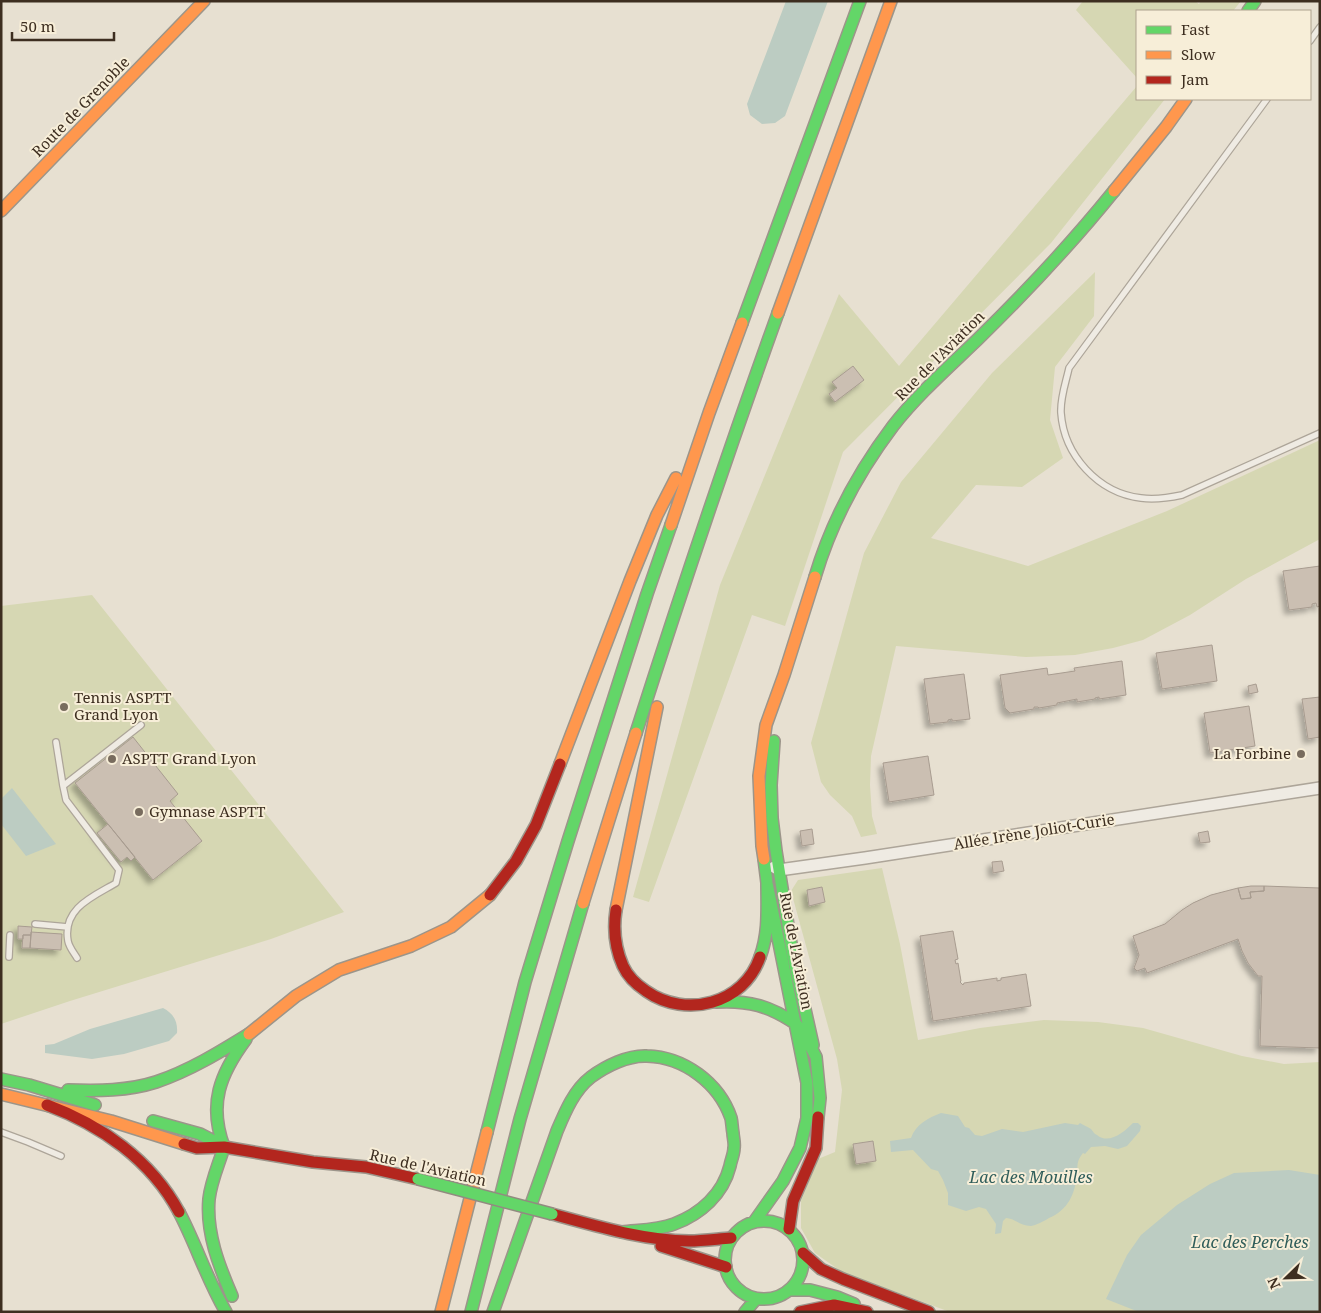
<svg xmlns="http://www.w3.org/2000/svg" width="1321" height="1313" font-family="'Noto Serif',serif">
<defs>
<filter id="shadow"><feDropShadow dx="-4.5" dy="4.5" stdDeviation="2.5" flood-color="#0004"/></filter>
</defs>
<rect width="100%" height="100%" fill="#e7e0d1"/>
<!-- green -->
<path fill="#d6d7b3" d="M 1083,1 L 1195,1 L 1199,4 L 1201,1 L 1241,1 L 1233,11 L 1137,11 L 1137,78 L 1076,10 Z
M 1137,86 L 1137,99 L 1165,99 L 1051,243 L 843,452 L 785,626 L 752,615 L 649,902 L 633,897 L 720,585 L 839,294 L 899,366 Z
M 1095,272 L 1094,316 L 1055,367 L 1050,420 L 1063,458 L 1022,487 L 976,485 L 931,538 L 1028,566 L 1167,511 L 1320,440 L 1320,539 L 1246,579 L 1190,615 L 1143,640 L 1113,648 L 1075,655 L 1026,657 L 896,646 L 871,756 L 870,785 L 872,816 L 877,834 L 861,837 L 852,816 L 830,795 L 821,782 L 811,743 L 864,553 L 901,482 L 992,373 Z
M 92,595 L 344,912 L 271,939 L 70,1001 L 1,1024 L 1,606 Z
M 882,868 L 900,944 L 918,1040 L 980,1028 L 1044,1020 L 1098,1022 L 1143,1028 L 1242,1056 L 1284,1064 L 1320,1062 L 1320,1312 L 950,1312 L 842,1272 L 815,1253 L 801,1228 L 801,1201 L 818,1159 L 835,1152 L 842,1090 L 837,1059 L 791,891 L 798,880 Z"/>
<!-- water -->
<path fill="#bcccc2" d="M 786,1 L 828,1 L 785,116 L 775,123 L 762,124 L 750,115 L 747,104 Z
M 12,788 L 56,844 L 26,856 L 1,824 L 1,799 Z
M 163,1008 C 173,1013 178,1021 177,1033 L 169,1041 L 124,1054 L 92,1059 L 45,1053 L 45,1045 L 54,1044 L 90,1029 Z
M 941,1113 L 958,1116 L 965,1127 L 969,1128 L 975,1135 L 982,1136 L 1002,1129 L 1023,1132 L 1065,1123 L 1078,1125 L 1080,1123 C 1083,1125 1088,1127 1091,1129 C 1093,1131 1094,1134 1097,1135 C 1109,1145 1124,1132 1133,1123 L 1138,1123 L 1141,1126 L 1140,1131 L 1127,1146 L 1118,1149 L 1105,1146 L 1091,1147 L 1085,1154 L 1083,1153 C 1076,1162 1078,1164 1077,1175 C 1075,1194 1068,1210 1049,1218 C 1044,1221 1037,1225 1031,1226 C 1020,1226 1014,1218 1006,1218 L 1003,1221 L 1001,1233 L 995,1234 L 996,1224 L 986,1209 L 979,1207 L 966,1211 L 948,1205 L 948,1193 L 943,1180 L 938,1171 L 931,1169 L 913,1150 L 891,1152 L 890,1141 L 911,1138 C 916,1124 928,1118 941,1113 Z
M 1289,1170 L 1320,1175 L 1320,1312 L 1139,1312 L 1106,1299 L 1127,1255 L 1141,1235 L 1177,1205 L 1210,1184 L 1234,1173 Z"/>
<!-- building -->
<path fill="#cbbfb2" stroke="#a89c90" filter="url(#shadow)" d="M 853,366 L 864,380 L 835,402 L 829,394 L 837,388 L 832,382 Z
M 1320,566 L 1320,606 L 1317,607 L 1316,603 L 1312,604 L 1312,607 L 1289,610 L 1283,571 Z
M 1212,645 L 1217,681 L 1162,689 L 1156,653 Z
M 1122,661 L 1126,695 L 1099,699 L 1099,697 L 1095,698 L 1095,699 L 1077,702 L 1077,699 L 1057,703 L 1057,705 L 1039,708 L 1038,707 L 1034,707 L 1034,709 L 1010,713 L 1005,708 L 1000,675 L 1047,668 L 1048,675 L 1075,671 L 1074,668 Z
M 964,674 L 970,719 L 952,721 L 952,719 L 948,720 L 948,722 L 930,724 L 924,679 Z
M 1256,684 L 1258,692 L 1249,694 L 1248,686 Z
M 1320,697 L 1320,737 L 1308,739 L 1302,699 Z
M 1249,706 L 1255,746 L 1210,753 L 1204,713 Z
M 133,737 L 178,794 L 170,801 L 202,841 L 153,880 L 75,783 Z
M 928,756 L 934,795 L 889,802 L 883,763 Z
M 108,824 L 135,857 L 131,861 L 127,857 L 121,862 L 97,833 Z
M 812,829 L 814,844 L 802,846 L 800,831 Z
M 1208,831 L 1210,842 L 1200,843 L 1198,833 Z
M 1002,861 L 1004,871 L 993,873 L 992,862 Z
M 1251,886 L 1264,886 L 1264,891 L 1250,892 L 1251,898 L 1241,899 L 1238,888 Z
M 1264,886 L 1320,888 L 1320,1048 L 1260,1046 L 1262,976 L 1258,976 L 1248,963 L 1242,951 L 1238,939 L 1147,973 L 1145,968 L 1137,971 L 1134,968 L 1139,955 L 1133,936 L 1165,924 L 1182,910 L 1193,903 L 1211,895 L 1238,888 L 1241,899 L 1251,898 L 1250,892 L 1264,891 Z
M 822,887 L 825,902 L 809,906 L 807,890 Z
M 18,926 L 32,927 L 31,935 L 23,935 L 23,939 L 18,939 Z
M 953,931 L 958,959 L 955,960 L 956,964 L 958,963 L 961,981 L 960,982 L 963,985 L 964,983 L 997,978 L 997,981 L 1001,980 L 1001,978 L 1026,974 L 1031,1006 L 933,1021 L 920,936 Z
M 31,932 L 62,934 L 61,950 L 30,948 Z
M 23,935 L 31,935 L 30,948 L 22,948 Z
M 873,1141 L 876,1161 L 856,1164 L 853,1144 Z"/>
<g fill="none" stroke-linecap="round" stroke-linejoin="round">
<defs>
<path id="lane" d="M 1310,41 L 1320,27
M 1267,99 L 1069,368 C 1066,382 1060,398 1061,413 C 1064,455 1098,493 1141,498 C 1155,500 1168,498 1182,495 L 1320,433
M 56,742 L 63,786
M 35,924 L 68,927
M 9,957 L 10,935
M 77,958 C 74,953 69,947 68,941 C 62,908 94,896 116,883 L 119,870 L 66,800 L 63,786 L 141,725
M 1,1132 L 28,1142 L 61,1156"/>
<path id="street" d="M 774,867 L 779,870 L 865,858 L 1320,788"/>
<path id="fast" d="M 1248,11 L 1255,1
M 742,323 L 860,1
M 815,577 C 831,523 859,471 893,426 C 918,394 949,367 978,339 C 1026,292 1072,243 1114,191
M 636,733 C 681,592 728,452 778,313
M 774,741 L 771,785 L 772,818 L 776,851 L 793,956 L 813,1045
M 760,957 C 769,933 767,908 767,883
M 716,1002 C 748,1000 770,1006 796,1024
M 796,1024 L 804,1034 L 816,1057 L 820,1098 L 818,1117
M 1,1079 L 29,1085 L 95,1105
M 68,1090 C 98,1091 128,1091 156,1082 C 189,1071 220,1052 249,1034
M 153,1121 L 200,1134 L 223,1146
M 487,1132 L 525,982 L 568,841 L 647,594 L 671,525
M 224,1147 C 208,1104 220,1074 246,1039
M 224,1147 C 219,1164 211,1181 209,1199 C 206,1233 219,1266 232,1296
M 179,1212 C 196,1244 207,1280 226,1312
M725 1260a39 39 0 1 1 78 0a39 39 0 1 1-78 0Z
M 754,1222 L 783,1181 L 800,1148 L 807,1118 L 807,1083 L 767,883 L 764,859
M 790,1290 L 810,1290 L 837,1297 L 854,1304
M 471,1312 L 520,1119 L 583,903
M 493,1312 L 557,1131 C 565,1112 574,1090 591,1077 C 606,1066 628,1055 647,1056 C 684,1057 719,1083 731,1118 C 732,1122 732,1128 733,1133 C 733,1137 735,1143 734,1148 C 734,1154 731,1160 730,1166 C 723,1194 701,1214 674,1224 C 658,1230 640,1230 622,1232
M 745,1312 L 756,1299"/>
<path id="slow" d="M 1114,191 L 1166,127 L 1186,99
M 1,211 L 204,1
M 778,313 L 891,1
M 671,525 L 709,413 L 742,323
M 560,764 L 630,581 L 657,515 L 676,478
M 764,859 L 762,846 L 759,776 L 766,725 L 784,675 L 815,577
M 583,903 L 636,733
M 616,910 L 657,707
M 249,1034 L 296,996 L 339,970 L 411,946 L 451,927 L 490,895
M 1,1094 L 111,1121 L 184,1144
M 441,1312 L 487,1132"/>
<path id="jam" d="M 490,895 L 516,861 L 536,825 L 560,764
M 616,910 C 613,930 615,948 623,966 C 628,977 637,985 646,991 C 686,1019 744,1004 760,957
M 47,1105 C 101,1125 151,1160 179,1212
M 184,1144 L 197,1148 L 224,1147 L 313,1162 L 366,1167 L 418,1179
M 552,1214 C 597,1226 642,1240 689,1241 C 703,1241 717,1239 731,1238
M 789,1229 L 793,1201 L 816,1148 L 818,1117
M 661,1246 L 726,1267
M 803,1253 L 821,1269 L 843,1279 L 929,1312
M 800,1312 L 834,1305 L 867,1312"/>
</defs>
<!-- lane casing -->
<use href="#lane" stroke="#ada599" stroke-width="8"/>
<!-- street casing -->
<use href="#street" stroke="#ada599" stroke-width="14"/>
<!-- fast casing -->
<use href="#fast" stroke="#9c958a" stroke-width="14"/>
<!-- slow casing -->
<use href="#slow" stroke="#9c958a" stroke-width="14"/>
<!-- jam casing -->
<use href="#jam" stroke="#9c958a" stroke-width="14"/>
<!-- lane -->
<use href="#lane" stroke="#efebe3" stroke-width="5.5"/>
<!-- street -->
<use href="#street" stroke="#efebe3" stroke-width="11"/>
<!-- fast -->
<use href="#fast" stroke="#63d668" stroke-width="11"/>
<!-- slow -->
<use href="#slow" stroke="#ff974d" stroke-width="11"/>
<!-- jam -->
<use href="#jam" stroke="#b3261e" stroke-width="11"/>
<defs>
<path id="fast-bridge" d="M 418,1179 L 552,1214"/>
</defs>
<!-- fast-bridge casing -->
<use href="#fast-bridge" stroke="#928b80" stroke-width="14" stroke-linecap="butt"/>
<!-- fast-bridge -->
<use href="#fast-bridge" stroke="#63d668" stroke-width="11"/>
</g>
<!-- markers -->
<g fill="#786c5e" stroke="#f7eed8" stroke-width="2">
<circle cx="64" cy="707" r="5"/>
<circle cx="1301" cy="754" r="5"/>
<circle cx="112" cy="759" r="5"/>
<circle cx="139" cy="812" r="5"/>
</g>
<g text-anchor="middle" stroke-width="4" stroke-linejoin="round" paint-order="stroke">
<!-- street labels -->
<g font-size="15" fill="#3d2e20" stroke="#f7eed8">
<text transform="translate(81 107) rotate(-46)" y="5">Route de Grenoble</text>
<text transform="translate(940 356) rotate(-45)" y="5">Rue de l'Aviation</text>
<text transform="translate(1034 832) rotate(-9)" y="5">Allée Irène Joliot-Curie</text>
<text transform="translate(796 951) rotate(79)" y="5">Rue de l'Aviation</text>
<text transform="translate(428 1168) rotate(13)" y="5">Rue de l'Aviation</text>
</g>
<!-- poi labels -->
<g font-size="15" fill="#3d2e20" stroke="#f7eed8" text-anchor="start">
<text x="74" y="703">Tennis ASPTT<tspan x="74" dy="17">Grand Lyon</tspan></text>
<text x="1291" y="759" text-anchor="end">La Forbine</text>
<text x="122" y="764">ASPTT Grand Lyon</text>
<text x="149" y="817">Gymnase ASPTT</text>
</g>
<!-- water labels -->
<g font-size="16" font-style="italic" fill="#2f5d5a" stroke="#f7eed8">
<text x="1031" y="1183">Lac des Mouilles</text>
<text x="1250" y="1248">Lac des Perches</text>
</g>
</g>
<!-- border -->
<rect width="1321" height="1313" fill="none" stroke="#3d2e20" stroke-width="5"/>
<!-- legend -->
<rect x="1136" y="10" width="175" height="90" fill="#f7eed8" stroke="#ada18e"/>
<rect x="1146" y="26" width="25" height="8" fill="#63d668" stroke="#ada18e"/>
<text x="1181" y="35" font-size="15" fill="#3d2e20">Fast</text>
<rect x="1146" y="51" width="25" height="8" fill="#ff974d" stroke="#ada18e"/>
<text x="1181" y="60" font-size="15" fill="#3d2e20">Slow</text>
<rect x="1146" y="76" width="25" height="8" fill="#b3261e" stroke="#ada18e"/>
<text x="1181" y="85" font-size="15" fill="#3d2e20">Jam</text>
<!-- north arrow -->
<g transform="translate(1286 1278) rotate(247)" stroke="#f7eed8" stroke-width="4" paint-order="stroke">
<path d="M0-4L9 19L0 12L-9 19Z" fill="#3d2e20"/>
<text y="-8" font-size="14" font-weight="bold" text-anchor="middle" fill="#3d2e20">N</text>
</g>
<!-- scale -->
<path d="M12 32v8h102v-8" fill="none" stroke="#3d2e20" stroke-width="2.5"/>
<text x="20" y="32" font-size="15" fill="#3d2e20" stroke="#f7eed8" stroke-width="4" paint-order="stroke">50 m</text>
</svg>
